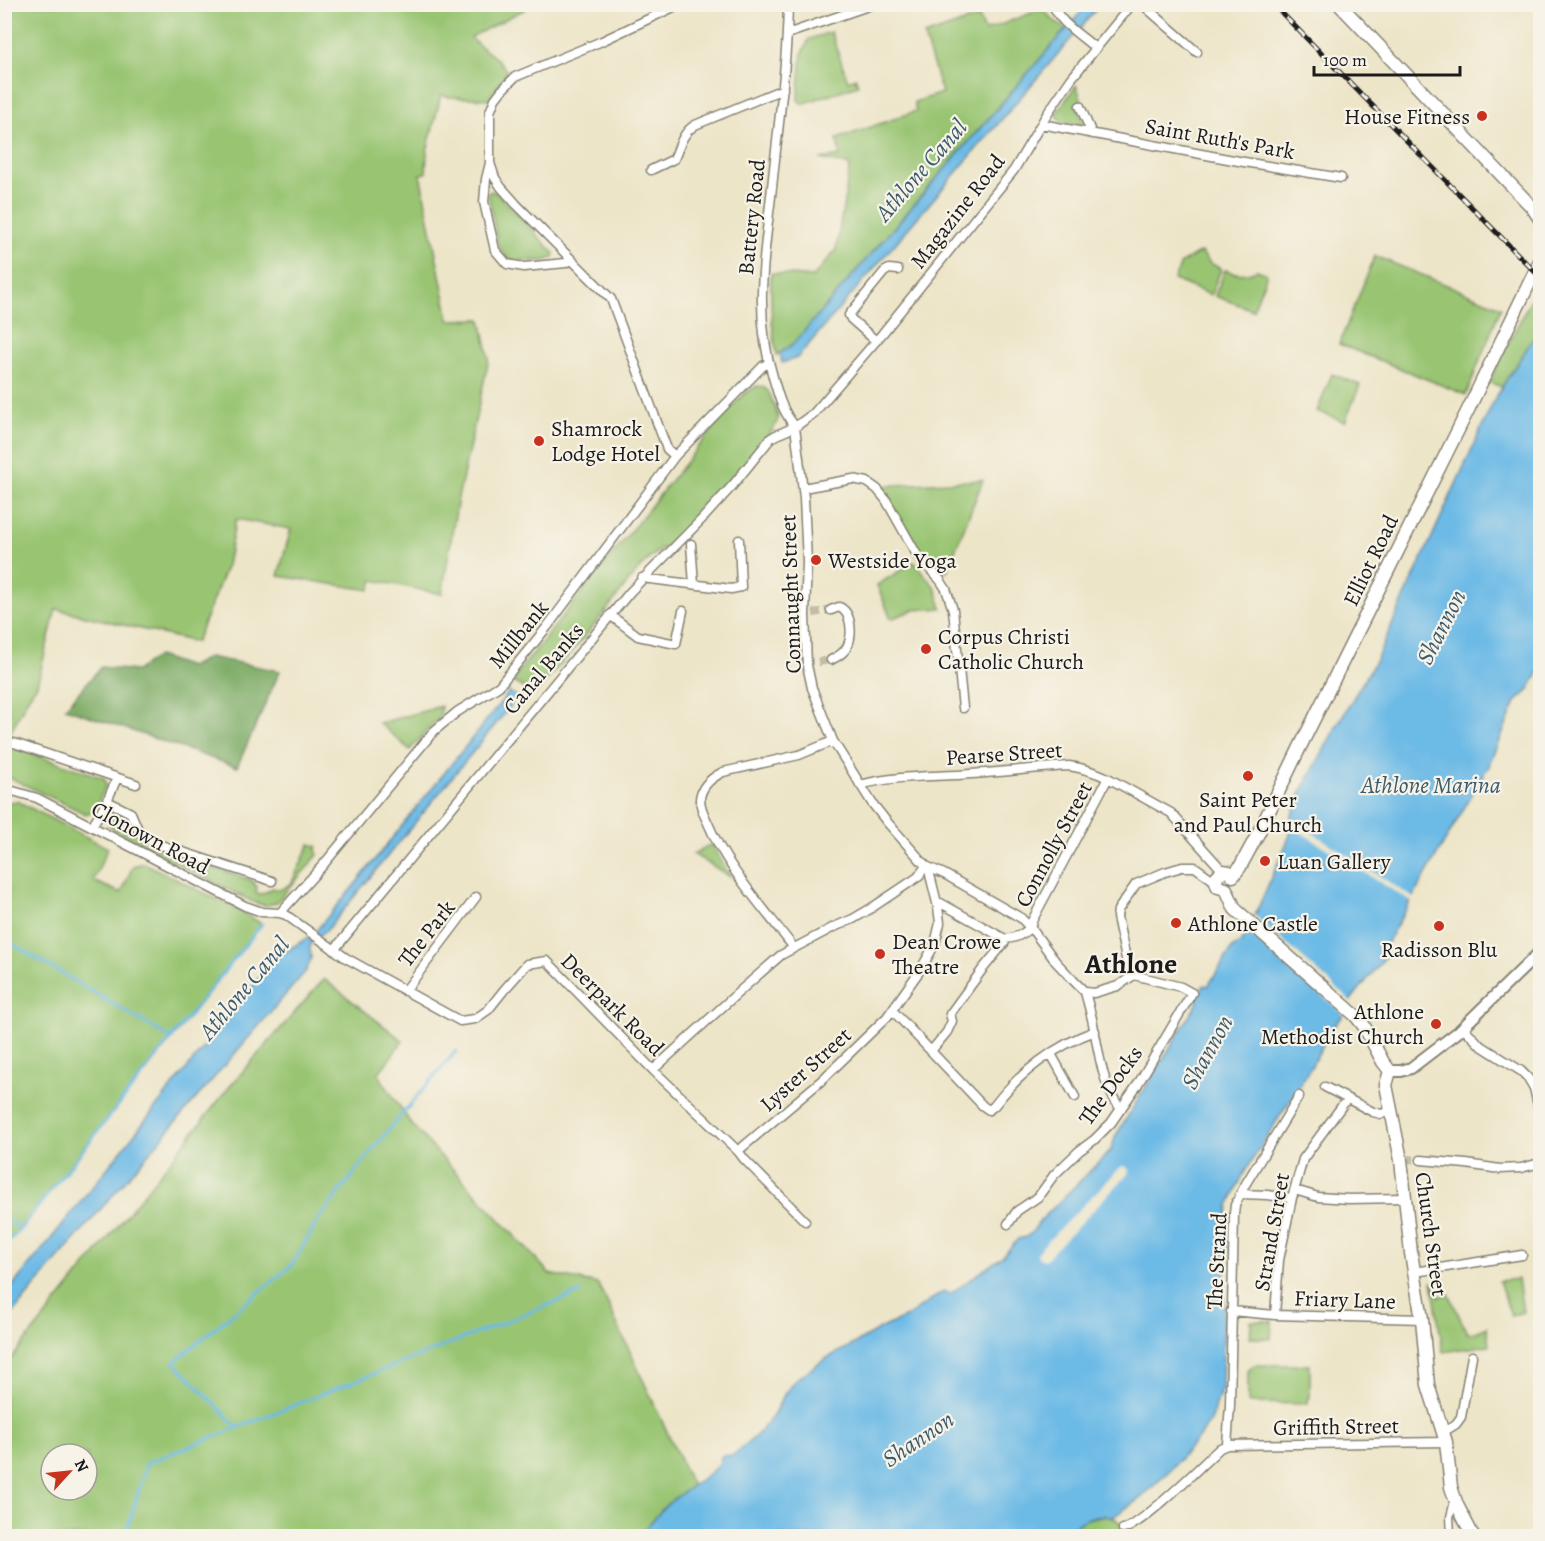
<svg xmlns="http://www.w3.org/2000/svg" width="1545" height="1541" font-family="Alegreya,serif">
<rect width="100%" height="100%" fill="#f7f3e8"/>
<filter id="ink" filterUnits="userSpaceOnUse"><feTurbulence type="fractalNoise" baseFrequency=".0167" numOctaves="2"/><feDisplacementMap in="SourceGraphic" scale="12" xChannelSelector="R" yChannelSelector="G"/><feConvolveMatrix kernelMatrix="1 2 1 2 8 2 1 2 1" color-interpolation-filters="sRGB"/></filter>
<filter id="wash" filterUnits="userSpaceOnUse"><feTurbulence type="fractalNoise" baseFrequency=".008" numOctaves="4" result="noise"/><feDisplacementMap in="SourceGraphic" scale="24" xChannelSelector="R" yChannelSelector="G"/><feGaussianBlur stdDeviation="1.35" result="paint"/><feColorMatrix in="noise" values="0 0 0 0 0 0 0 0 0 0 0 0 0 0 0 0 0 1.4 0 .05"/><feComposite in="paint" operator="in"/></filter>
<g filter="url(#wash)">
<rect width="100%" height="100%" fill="#ede5c8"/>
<!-- green -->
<path fill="#99c572" stroke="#5a7047" stroke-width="1.5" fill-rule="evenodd" d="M 4,5 L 533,5 L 471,37 L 474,41 L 498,60 L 507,71 L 489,99 L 449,97 L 441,95 L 427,151 L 426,173 L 420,174 L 449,320 L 481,319 L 489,359 L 458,498 L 442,594 L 373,580 L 370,590 L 278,576 L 291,529 L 236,519 L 227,565 L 196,642 L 56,609 L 37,685 L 29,696 L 5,743 Z
M 1039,10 L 1044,10 L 1052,19 L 1066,29 L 793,344 L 777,355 C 771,327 770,301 771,273 L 813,277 L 836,250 L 850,165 L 820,159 L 840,156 L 837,139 L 916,111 L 914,102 L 942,93 L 924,36 L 979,17 L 985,31 Z
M 831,32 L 848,81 L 856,78 L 858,85 L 802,104 L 798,100 L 802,54 L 809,39 Z
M 1076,85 L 1082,101 L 1076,104 L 1084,123 L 1076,125 L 1061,122 L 1056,114 Z
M 491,191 L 497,193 L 554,253 L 553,258 L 544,261 L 512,260 L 502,253 L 497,241 L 488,193 Z
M 1201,252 L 1210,263 L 1221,269 L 1211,295 L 1174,280 L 1181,263 Z
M 1375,256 L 1501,307 L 1466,395 L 1339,344 Z
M 1225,270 C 1236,275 1246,275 1257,270 L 1267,274 L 1253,310 L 1215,296 Z
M 1540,283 L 1540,328 L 1502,387 L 1489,382 L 1537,287 Z
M 1332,374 L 1360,385 L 1345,422 L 1317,411 Z
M 757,386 C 767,387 770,392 772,401 C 774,405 778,413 778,418 C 777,436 687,528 670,545 C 645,555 626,586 609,607 C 585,637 560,666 534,694 L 511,681 L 722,417 L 745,393 Z
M 983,480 L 947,571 L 929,564 L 917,549 L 885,493 L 879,486 Z
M 914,562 L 935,587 L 942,608 L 913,610 L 891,619 L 877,585 Z
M 441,706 L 440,716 L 410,750 L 379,723 L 388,721 Z
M 5,745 L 11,752 L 15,749 L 21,750 L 104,778 L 106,785 L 95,810 L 86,814 L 6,776 L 5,776 Z
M 17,801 L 108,848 L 93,881 L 121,893 L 133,866 L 144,863 L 237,909 L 262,924 L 172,1039 L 5,1247 L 4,803 Z
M 113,812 L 128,821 L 131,825 L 133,824 L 142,841 L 148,845 L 251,880 L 257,887 L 256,893 C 265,896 266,890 273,888 L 280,890 L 291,884 L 310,844 L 318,847 L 316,849 L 318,855 L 277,902 C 269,907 262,905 253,902 L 184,867 L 110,827 C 108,821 106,816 113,812 Z
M 712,844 L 731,877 L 693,854 Z
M 324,979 L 403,1041 L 378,1074 L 412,1125 L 550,1274 L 598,1284 L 607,1302 L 692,1486 L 666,1505 L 639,1536 L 5,1536 L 4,1368 L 231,1085 ZM 51,1454 L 87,1454 L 87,1490 L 51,1490 Z
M 1518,1279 L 1523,1312 L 1511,1316 L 1499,1281 Z
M 1432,1281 L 1440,1297 L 1449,1294 L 1467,1333 L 1476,1332 L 1487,1327 L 1489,1345 L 1443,1352 Z
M 1251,1321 L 1272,1321 L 1271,1339 L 1250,1338 Z
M 1254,1365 L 1310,1365 L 1310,1398 L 1308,1398 L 1308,1404 L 1248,1403 L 1248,1371 Z
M 1105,1515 C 1118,1516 1122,1525 1126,1536 L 1060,1536 L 1083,1520 Z"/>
<!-- forest -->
<path fill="#7aaa64" stroke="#4b6340" stroke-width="1.5" d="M 158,656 L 190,667 L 209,657 L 280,671 L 237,767 L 65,708 L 101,667 L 136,671 Z"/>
<!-- water -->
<path fill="#6cbae6" stroke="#446b81" stroke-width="1.5" d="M 1087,5 L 1100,5 L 797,358 L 782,363 L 780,353 L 793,344 Z
M 1540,328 L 1540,670 L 1528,691 L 1516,702 L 1490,762 L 1489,768 L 1486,770 L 1382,951 L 1386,956 L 1351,1000 L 1343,1016 L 1332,1028 L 1311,1067 L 1244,1173 L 1229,1205 L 1224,1242 L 1228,1242 L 1228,1257 L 1225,1257 L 1222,1388 L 1210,1421 L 1201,1435 L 1166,1474 L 1141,1498 L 1113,1517 C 1093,1510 1075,1526 1060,1536 L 639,1536 L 666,1505 L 712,1471 L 720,1463 L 720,1459 L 723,1455 L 732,1456 L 756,1436 L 773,1416 L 785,1393 L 796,1379 L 827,1358 L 856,1343 L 885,1326 L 905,1318 L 944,1291 L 950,1294 L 1003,1256 L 1018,1239 L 1026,1237 L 1033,1231 L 1040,1221 L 1111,1150 L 1116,1135 L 1198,1002 L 1195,999 L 1204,985 L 1208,986 L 1233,947 L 1242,942 L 1255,915 L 1291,833 L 1287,830 L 1298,798 L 1336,727 L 1376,660 L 1496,396 Z
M 509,692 L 518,697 L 327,930 L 319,936 L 314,933 L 353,887 Z
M 307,938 L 312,941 L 310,947 L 311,959 L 306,971 L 56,1261 L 5,1323 L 5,1295 L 46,1245 L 275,958 Z"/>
<!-- pier -->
<path fill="#ede5c8" d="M 1288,817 L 1415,899 L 1413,903 L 1286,823 Z
M 1253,914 L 1353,1003 L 1346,1016 L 1245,929 Z
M 1122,1166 L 1127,1167 L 1129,1170 L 1128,1174 L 1047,1258 L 1044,1260 L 1039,1258 L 1037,1254 L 1039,1250 Z"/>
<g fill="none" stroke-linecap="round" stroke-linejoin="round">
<!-- stream -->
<path stroke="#6cbae6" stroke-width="3" d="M 4,939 L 172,1039
M 4,1219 L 21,1228 L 4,1247
M 21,1228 L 262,924
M 237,1427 L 174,1362 L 292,1265 L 318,1220 L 381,1139 L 456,1051
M 125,1536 L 147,1463 L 581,1292"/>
</g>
</g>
<g filter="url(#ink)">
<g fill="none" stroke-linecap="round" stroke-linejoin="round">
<!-- minor-tunnel -->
<path stroke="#c3bda6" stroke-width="8" stroke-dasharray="8 4" stroke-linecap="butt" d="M 813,613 L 831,610
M 818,662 L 831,660
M 1406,1159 L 1421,1160"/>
<defs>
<path id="pedestrian" d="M 1451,1536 L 1450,1517 L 1454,1501"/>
<path id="minor" d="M 788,4 C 787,63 779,120 773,178 C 766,247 752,310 773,377 C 779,398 782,410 795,427
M 1053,4 C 1058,22 1082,36 1095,48
M 1142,4 L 1197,52
M 787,34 L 874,4
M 1080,106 L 1092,134
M 1041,124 L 1244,162 L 1341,178
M 490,163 L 486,179 L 484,202 L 495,250 L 507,264 L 524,267 L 566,263 L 571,259
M 651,170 L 674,159 C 680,146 682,133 695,125 L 783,89
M 876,341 L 851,319 L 849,315 L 884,272 L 889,269 L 898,270
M 795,427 L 804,498 L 807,562 L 805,615 L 807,665 L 812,688 L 833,741 L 872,803 L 887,822 L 926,866 L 944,874 L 1021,918 L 1034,932 L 1056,962 L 1073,980 L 1085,992
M 675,456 L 667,449 L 611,299 L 517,205 L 501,187 L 495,178 L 490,163 L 490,112 L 495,99 L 502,90 L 515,77 L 602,41 L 680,4
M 803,488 L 853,479 L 867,482 L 877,489 L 886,500 L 917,555 L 940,580 L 946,589 L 953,610 L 963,708
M 691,544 L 694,584
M 642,578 L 731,589 L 741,587 L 739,540
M 831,610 L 839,607 C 852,612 853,636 847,647 C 844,653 837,657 831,660
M 610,615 L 638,636 L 676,644 L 683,611
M 14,743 L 136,784
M 860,785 C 896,775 934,777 971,774 C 1004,772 1036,768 1069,766 C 1083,768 1095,772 1108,778 L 1171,813 L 1223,871
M 4,792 L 13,791 L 37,798 L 245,906 L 262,912 L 280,913 L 286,915 L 346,958 L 460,1021 L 475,1019 L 488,1010 L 504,990 L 527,964 L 547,961 L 653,1070 L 738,1151 L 745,1160 L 805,1221
M 107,801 L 131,813 L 139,832 L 147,838 L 161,845 L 272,881
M 92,826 L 107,801 L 117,778
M 937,901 L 1005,939 C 1016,938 1022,935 1030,928
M 280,913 L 324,864 L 434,731 L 457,712 L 499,686 L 547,627 L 675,456 L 763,366 L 769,363
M 1030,928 L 1032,921 L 1108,778
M 794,948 C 763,907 727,869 707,821 C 704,815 700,806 700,799 C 701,786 713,777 723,772 L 799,755 L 833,741
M 334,950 L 630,592 L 704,517 L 733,485 L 771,438 L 776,435 L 795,427 L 814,413 L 882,334 L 1014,170 L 1047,114 L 1071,79 L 1132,4
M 1130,977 L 1117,917 L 1118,910 L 1136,884 L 1165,872 L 1182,867 L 1195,867 L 1216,882
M 405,991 L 476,897
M 1085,992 C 1088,1004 1092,1016 1094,1029 C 1100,1057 1102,1085 1121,1109
M 892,1010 L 983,1106 L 989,1110 L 994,1106 C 1019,1073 1056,1045 1095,1031
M 1464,1028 L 1480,1045 L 1521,1071 L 1528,1078 L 1534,1088 L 1540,1114
M 931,1051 L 947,1032 L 952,1021 L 950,1014 L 982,970 L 1005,942 L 1005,939
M 1051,1054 L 1075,1097
M 653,1070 L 741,990 L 781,955 L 834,927 L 853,919 L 870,909 L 918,877 L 926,866
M 1325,1087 L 1373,1112 L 1381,1114 L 1391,1111
M 738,1151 L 822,1080 L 887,1017 L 921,969 L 935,944 L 940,923 L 938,907 L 930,875 L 930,868
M 1421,1160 L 1466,1164 L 1500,1169 L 1521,1168 L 1540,1163
M 1295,1190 L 1318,1197 L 1349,1199 L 1405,1198
M 1240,1194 L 1267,1195 L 1292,1198
M 1008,1224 L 1017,1211 L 1038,1197 L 1054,1175 L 1079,1151 L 1094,1140 L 1111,1123 L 1138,1084 L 1192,993 L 1181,987 L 1134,975 L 1118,986 L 1094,993 L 1085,992
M 1415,1272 L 1522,1255
M 1231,1311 L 1275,1315 L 1422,1319
M 1275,1315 L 1279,1260 L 1292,1198 L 1303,1159 L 1347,1099
M 1443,1432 L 1456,1424 L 1461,1417 L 1472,1356
M 1227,1445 L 1230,1405 L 1234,1214 L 1235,1205 L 1245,1185 L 1299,1096
M 1123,1529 C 1140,1527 1204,1463 1220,1448 L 1227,1445 L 1446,1442"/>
<path id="tertiary" d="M 1390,1071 L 1401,1071 L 1411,1068 L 1458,1032 L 1540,952"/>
<path id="secondary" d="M 1339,4 L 1532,207 L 1540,219
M 1233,876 L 1229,872 L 1223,871 L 1217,876 L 1216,882 L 1218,887 L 1226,889 L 1235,909 L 1356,1016 L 1364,1026 L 1383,1062 L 1390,1071 L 1386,1085 L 1401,1160 L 1411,1253 L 1422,1319 L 1428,1385 L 1446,1442 L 1451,1487 L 1457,1505 L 1473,1536
M 1233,876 L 1240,867 L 1259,832 L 1299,749 L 1468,410 L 1540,261"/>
</defs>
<!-- pedestrian casing -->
<use href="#pedestrian" stroke="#848072" stroke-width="9"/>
<!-- minor casing -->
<use href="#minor" stroke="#848072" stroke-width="11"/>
<!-- tertiary casing -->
<use href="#tertiary" stroke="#848072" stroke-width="14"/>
<!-- secondary casing -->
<use href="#secondary" stroke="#848072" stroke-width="15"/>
<!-- pedestrian -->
<use href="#pedestrian" stroke="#fff" stroke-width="6"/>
<!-- minor -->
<use href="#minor" stroke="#fff" stroke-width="8"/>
<!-- tertiary -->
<use href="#tertiary" stroke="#fff" stroke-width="10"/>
<!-- secondary -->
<use href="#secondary" stroke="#fff" stroke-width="12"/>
<defs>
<path id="rail" d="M 1273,4 L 1540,277"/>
</defs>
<!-- rail casing -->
<use href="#rail" stroke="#1c1c1c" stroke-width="5"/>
<!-- rail -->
<use href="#rail" stroke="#f7f3e8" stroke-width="3" stroke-dasharray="9" stroke-linecap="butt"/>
</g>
</g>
<!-- markers -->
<g fill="#c8321e" stroke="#f7f3e8" stroke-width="2">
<circle cx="1482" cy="116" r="6"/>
<circle cx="539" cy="441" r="6"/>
<circle cx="816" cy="560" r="6"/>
<circle cx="926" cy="649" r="6"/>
<circle cx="1248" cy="776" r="6"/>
<circle cx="1265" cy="861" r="6"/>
<circle cx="1176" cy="923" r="6"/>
<circle cx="1439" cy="926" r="6"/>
<circle cx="880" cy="954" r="6"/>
<circle cx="1436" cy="1024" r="6"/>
</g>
<g text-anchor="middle" stroke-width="4.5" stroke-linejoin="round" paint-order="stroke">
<!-- poi labels -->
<g font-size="22" fill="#1c1c1c" stroke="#f7f3e8" text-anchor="start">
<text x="1470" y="124" text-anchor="end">House Fitness</text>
<text x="551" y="436">Shamrock<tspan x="551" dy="25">Lodge Hotel</tspan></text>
<text x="828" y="568">Westside Yoga</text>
<text x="938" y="644">Corpus Christi<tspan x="938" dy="25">Catholic Church</tspan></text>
<text x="1248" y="807" text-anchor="middle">Saint Peter<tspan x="1248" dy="25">and Paul Church</tspan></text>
<text x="1277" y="869">Luan Gallery</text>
<text x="1188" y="931">Athlone Castle</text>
<text x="892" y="949">Dean Crowe<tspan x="892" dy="25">Theatre</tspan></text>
<text x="1439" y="957" text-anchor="middle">Radisson Blu</text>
<text x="1424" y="1019" text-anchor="end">Athlone<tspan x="1424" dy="25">Methodist Church</tspan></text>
</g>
<!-- street labels -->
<g font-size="22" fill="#1c1c1c" stroke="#f7f3e8">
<text transform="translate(1220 138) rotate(10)" y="8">Saint Ruth's Park</text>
<text transform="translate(957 211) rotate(-52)" y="8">Magazine Road</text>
<text transform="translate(751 217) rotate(-84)" y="8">Battery Road</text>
<text transform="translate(1370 560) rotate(-64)" y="8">Elliot Road</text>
<text transform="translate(790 594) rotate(-92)" y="8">Connaught Street</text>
<text transform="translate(518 634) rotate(-51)" y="8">Millbank</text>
<text transform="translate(543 668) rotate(-50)" y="8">Canal Banks</text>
<text transform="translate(1004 753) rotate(-4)" y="8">Pearse Street</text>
<text transform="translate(151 837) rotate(28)" y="8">Clonown Road</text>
<text transform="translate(1053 844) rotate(-62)" y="8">Connolly Street</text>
<text transform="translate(426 933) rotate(-52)" y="8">The Park</text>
<text transform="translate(613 1004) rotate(45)" y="8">Deerpark Road</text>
<text transform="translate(805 1069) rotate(-42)" y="8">Lyster Street</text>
<text transform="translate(1110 1085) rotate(-54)" y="8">The Docks</text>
<text transform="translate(1271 1232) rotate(-80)" y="8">Strand Street</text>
<text transform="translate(1432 1234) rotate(82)" y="8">Church Street</text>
<text transform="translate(1216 1261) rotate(-87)" y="8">The Strand</text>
<text transform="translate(1345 1299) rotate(2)" y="8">Friary Lane</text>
<text transform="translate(1336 1426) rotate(-1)" y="8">Griffith Street</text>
</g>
<!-- water labels -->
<g font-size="24" font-style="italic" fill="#3c5b6d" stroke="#f7f3e8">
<text transform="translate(921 170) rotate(-49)" y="8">Athlone Canal</text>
<text transform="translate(1441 627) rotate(-63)" y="8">Shannon</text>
<text x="1431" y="793">Athlone Marina</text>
<text transform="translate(244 988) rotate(-50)" y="8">Athlone Canal</text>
<text transform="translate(1207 1052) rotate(-61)" y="8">Shannon</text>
<text transform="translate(918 1439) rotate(-34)" y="8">Shannon</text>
</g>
<!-- district labels -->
<g font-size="28" font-weight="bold" fill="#1c1c1c" stroke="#f7f3e8">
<text x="1131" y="973">Athlone</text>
</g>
</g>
<!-- margin -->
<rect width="1545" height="1541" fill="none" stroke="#f7f3e8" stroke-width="24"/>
<!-- north arrow -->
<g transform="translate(69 1472) rotate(63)"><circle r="28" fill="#f7f3e8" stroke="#9f9d96" stroke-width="1.5"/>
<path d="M0-4.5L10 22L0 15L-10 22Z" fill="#c8321e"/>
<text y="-9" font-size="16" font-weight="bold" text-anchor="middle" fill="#1c1c1c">N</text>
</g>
<!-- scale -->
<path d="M1314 66v9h146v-9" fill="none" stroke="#1c1c1c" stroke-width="3"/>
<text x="1323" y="66" font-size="18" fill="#1c1c1c" stroke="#f7f3e8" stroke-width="4.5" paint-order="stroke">100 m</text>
</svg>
